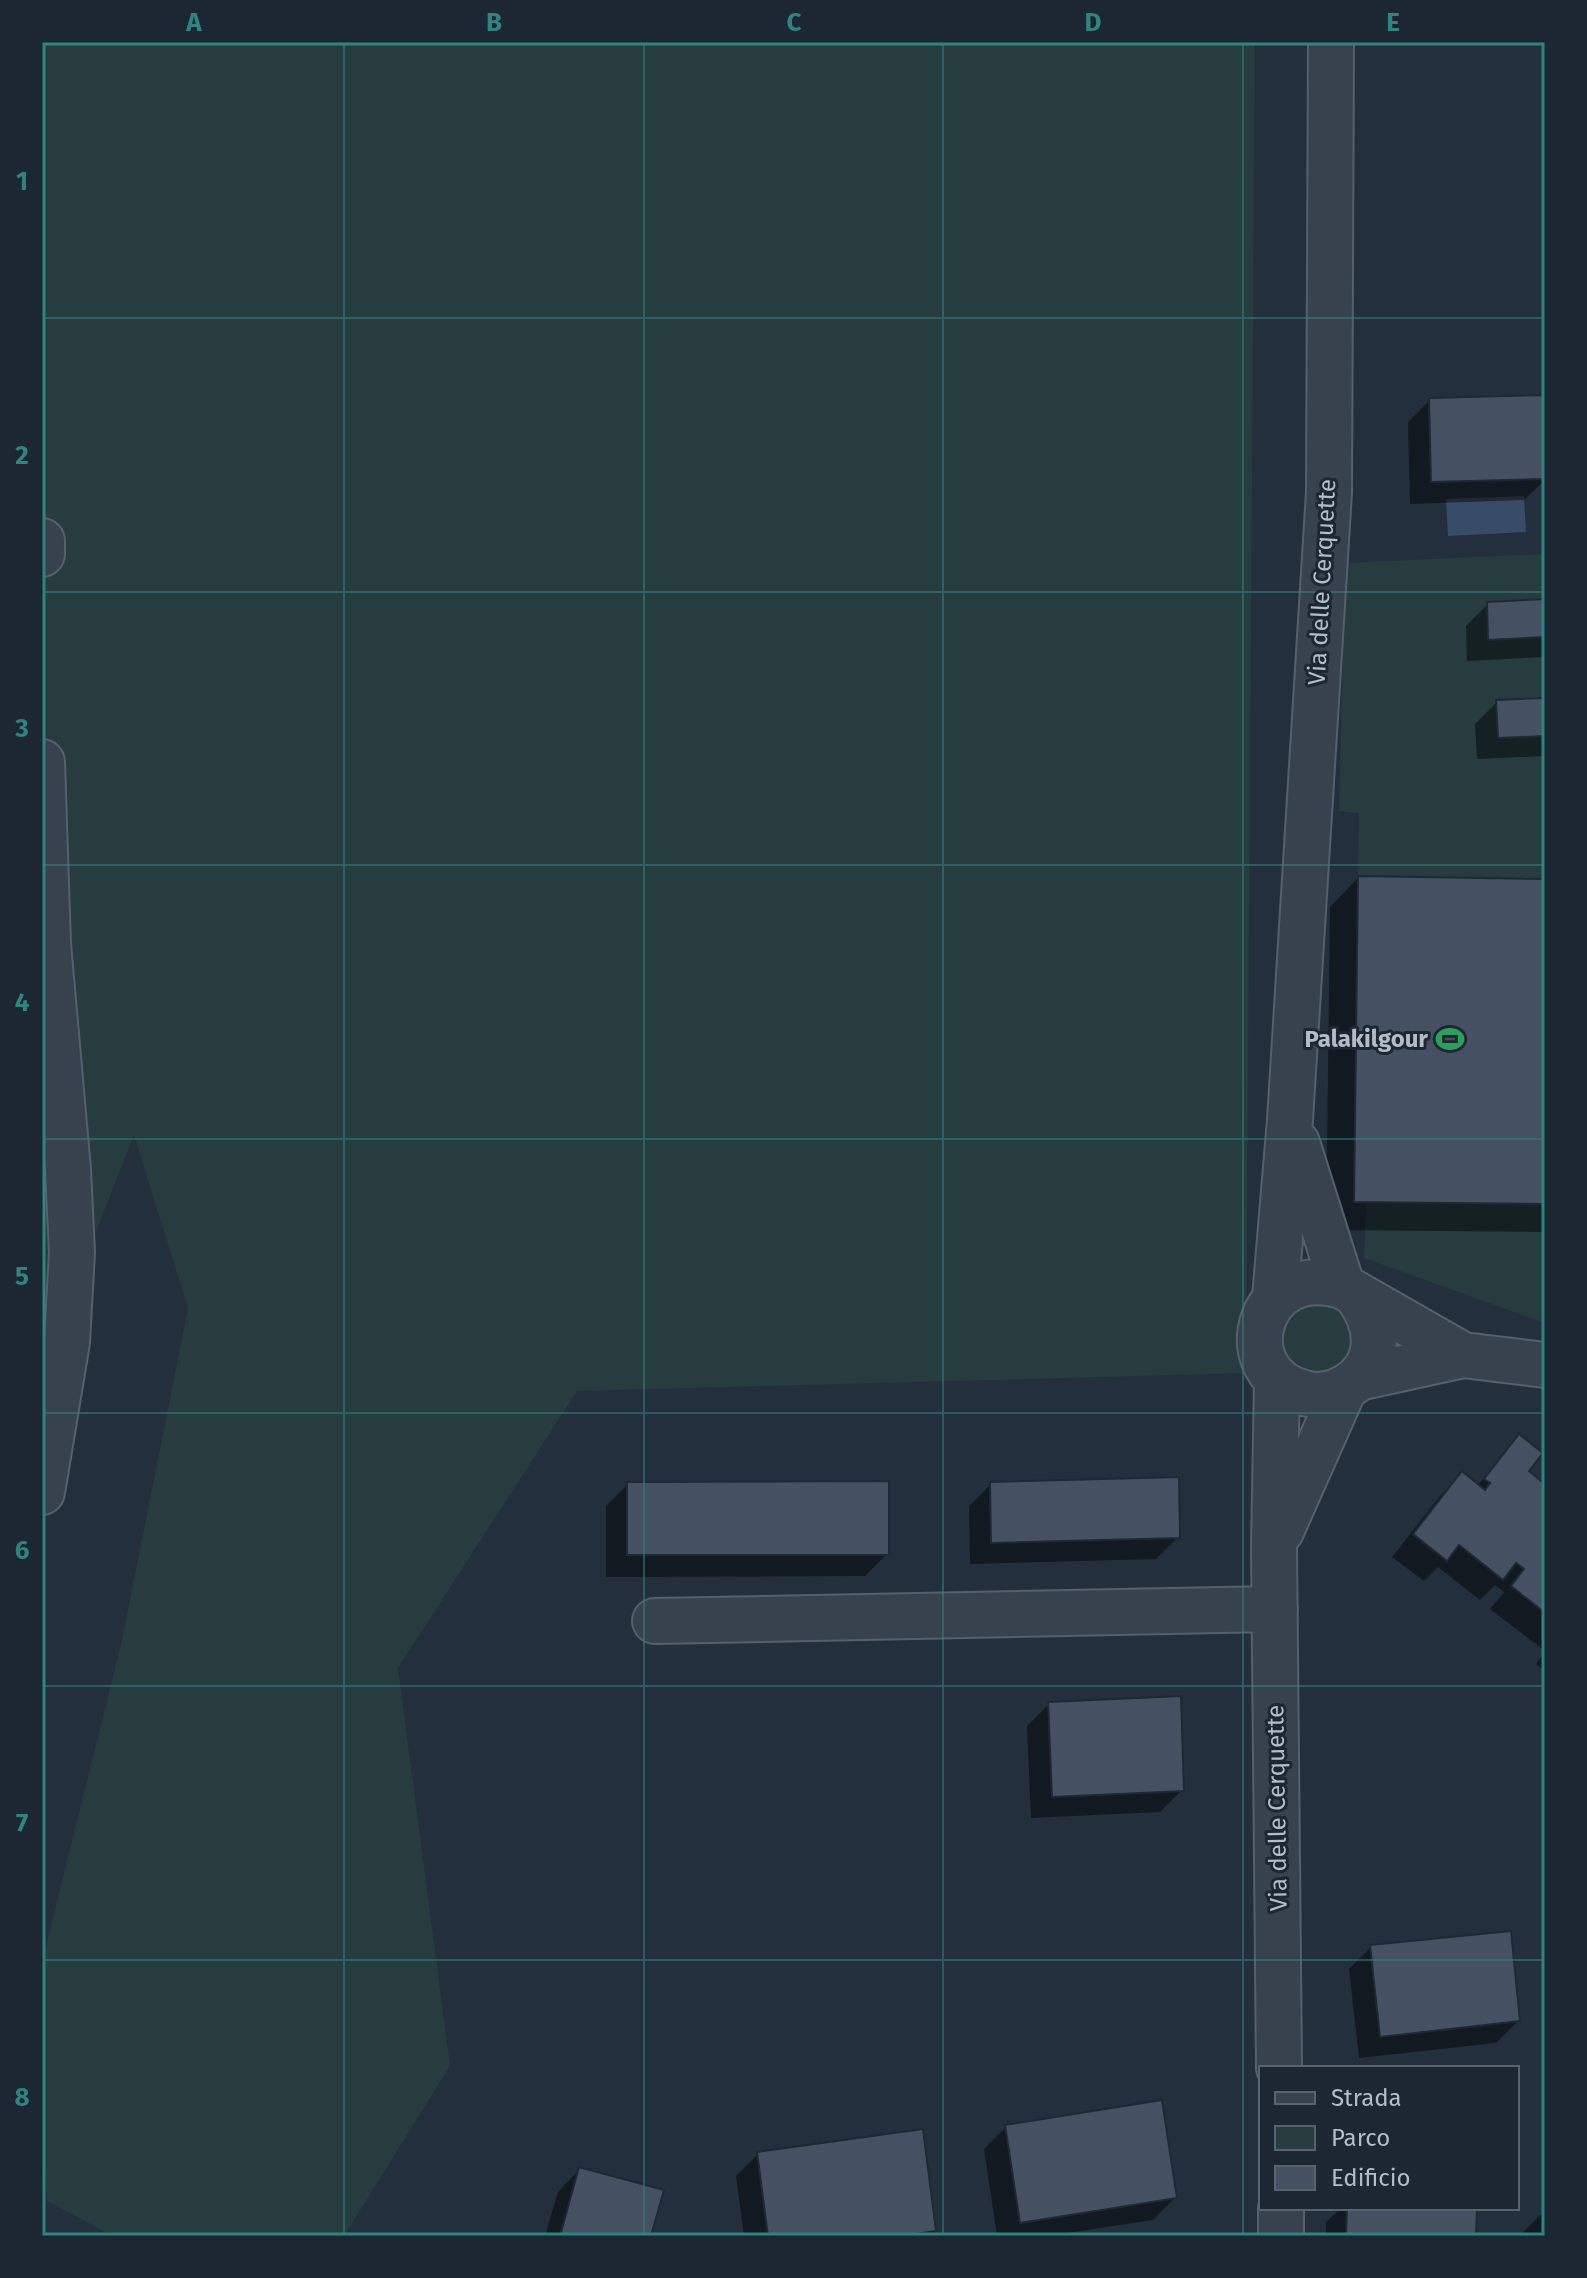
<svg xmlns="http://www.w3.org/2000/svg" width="1587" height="2278" font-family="'Fira Sans',sans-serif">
<rect width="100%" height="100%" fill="#242f3e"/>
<!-- green -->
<path fill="#263c3f" d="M 42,42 L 1255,42 L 1246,1373 L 577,1391 L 398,1668 L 450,2066 L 344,2236 L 113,2236 L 47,2201 L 42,2126 L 42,1962 L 122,1640 L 188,1308 L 134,1135 L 43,1366 L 42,1380 Z
M 1545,554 L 1545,1323 L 1364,1258 L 1366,1203 L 1354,1202 L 1359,813 L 1339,811 L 1345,563 Z
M1281 1339a35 35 0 1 1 70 0a35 35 0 1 1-70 0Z"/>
<!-- water -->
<path fill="#394c67" d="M 1524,496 L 1526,532 L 1448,536 L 1446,499 Z"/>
<!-- shadow -->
<path fill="#0007" d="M 1545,397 L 1545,480 L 1524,500 L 1410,504 L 1408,422 L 1430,400 Z
M 1545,601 L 1545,657 L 1467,661 L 1466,626 L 1488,604 Z
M 1545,700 L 1545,756 L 1477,759 L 1475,724 L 1497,702 Z
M 1358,878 L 1545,881 L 1545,1232 L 1326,1230 L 1330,907 Z
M 1519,1437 L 1526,1471 L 1545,1486 L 1545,1671 L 1536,1664 L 1545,1651 L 1490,1609 L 1504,1592 L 1495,1585 L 1480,1600 L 1438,1567 L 1424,1581 L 1392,1557 L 1440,1496 L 1462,1474 L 1477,1486 Z
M 628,1484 L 887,1554 L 865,1576 L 606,1577 L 606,1506 Z
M 991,1484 L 1178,1537 L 1156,1559 L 970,1564 L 969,1506 Z
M 1049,1704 L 1182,1790 L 1160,1812 L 1031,1818 L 1027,1726 Z
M 1371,1947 L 1518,2021 L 1496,2043 L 1359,2058 L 1349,1969 Z
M 1006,2127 L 1175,2198 L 1153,2220 L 1048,2236 L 997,2236 L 984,2149 Z
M 758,2154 L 934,2231 L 929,2236 L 744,2236 L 736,2176 Z
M 579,2170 L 649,2236 L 545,2236 L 558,2192 Z
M 1341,2208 L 1475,2208 L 1474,2236 L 1326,2236 L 1326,2222 Z
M 1540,2215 L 1545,2215 L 1545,2236 L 1519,2236 Z"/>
<!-- building -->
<path fill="#455162" stroke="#1f2835" stroke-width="2" d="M 1545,395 L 1545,479 L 1431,482 L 1429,398 Z
M 1545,599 L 1545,637 L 1488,640 L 1487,602 Z
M 1545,698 L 1545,736 L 1498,738 L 1496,700 Z
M 1358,876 L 1545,879 L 1545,1204 L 1354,1202 Z
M 1519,1434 L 1543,1453 L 1529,1471 L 1545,1484 L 1545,1613 L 1511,1586 L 1524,1569 L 1516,1563 L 1503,1580 L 1459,1545 L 1447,1561 L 1413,1534 L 1462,1471 L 1485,1490 L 1490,1483 L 1484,1479 Z
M 1179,1477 L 1180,1538 L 991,1543 L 990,1482 Z
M 889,1481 L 889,1555 L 627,1555 L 627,1482 Z
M 1181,1696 L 1184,1791 L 1052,1797 L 1048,1702 Z
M 1511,1931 L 1520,2021 L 1380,2037 L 1370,1945 Z
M 1162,2100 L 1177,2198 L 1020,2223 L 1005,2125 Z
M 923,2129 L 936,2231 L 901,2236 L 768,2236 L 757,2152 Z
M 579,2167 L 664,2190 L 651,2236 L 560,2236 Z
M 1347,2208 L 1477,2208 L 1476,2236 L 1346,2236 Z"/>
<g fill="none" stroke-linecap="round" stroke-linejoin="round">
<defs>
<path id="minor" d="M 42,541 L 42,554
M 42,762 L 48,944 L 68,1170 L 72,1252 L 67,1342 L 42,1492
M 1297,1143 L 1342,1286
M 1357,1296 C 1380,1326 1382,1366 1346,1387 C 1334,1394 1317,1397 1304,1393 C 1229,1375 1255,1260 1342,1286 L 1463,1355
M 1275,1298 L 1290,1120 L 1329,492 L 1331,42
M 1358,1378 L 1463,1355 L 1545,1365
M 1277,1379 L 1274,1548 L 1279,2068
M 1281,1531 L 1344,1389
M 655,1621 L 1275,1609
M 1281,2208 L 1281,2236"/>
</defs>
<!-- minor casing -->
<use href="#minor" stroke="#565f6c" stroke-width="48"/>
<!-- minor -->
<use href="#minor" stroke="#38414e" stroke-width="44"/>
</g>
<!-- grid -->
<path fill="none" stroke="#308480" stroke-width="2" stroke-opacity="0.55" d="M 344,42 L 344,2236M 644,42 L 644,2236M 943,42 L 943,2236M 1243,42 L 1243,2236M 42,318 L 1545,318M 42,592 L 1545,592M 42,865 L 1545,865M 42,1139 L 1545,1139M 42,1413 L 1545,1413M 42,1686 L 1545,1686M 42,1960 L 1545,1960"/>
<!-- icons -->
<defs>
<symbol id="stadium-bare" viewBox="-9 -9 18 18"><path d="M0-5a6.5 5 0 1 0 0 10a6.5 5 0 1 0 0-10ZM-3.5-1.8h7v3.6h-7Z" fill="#2e9e5b" stroke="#1d2633" stroke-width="2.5" paint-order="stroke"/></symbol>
</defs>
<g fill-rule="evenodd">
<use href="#stadium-bare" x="1430" y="1019" width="40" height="40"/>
</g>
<g text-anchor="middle" stroke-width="6" stroke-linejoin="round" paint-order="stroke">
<!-- street labels -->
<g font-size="24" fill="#b4bcc9" stroke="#1d2633">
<text transform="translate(1322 582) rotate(-87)" y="8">Via delle Cerquette</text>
<text transform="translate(1277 1808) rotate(-91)" y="8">Via delle Cerquette</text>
</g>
<!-- poi labels -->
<g font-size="24" font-weight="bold" fill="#b4bcc9" stroke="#1d2633" text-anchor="end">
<text x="1428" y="1047">Palakilgour</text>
</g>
</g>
<!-- border -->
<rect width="1587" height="2278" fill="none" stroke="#1d2633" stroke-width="88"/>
<!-- legend -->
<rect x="1259" y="2066" width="260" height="144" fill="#1d2633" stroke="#59626f" stroke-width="2"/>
<rect x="1275" y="2092" width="40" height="12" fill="#38414e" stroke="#59626f" stroke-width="2"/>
<text x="1331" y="2106" font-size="24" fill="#b4bcc9">Strada</text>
<rect x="1275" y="2126" width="40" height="24" fill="#263c3f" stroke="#59626f" stroke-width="2"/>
<text x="1331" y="2146" font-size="24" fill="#b4bcc9">Parco</text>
<rect x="1275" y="2166" width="40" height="24" fill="#455162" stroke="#59626f" stroke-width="2"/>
<text x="1331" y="2186" font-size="24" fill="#b4bcc9">Edificio</text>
<rect x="44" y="44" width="1499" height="2190" fill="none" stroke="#308480" stroke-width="3"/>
<g font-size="26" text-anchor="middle" font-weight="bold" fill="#308480">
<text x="194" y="31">A</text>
<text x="494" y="31">B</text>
<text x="794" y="31">C</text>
<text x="1093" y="31">D</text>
<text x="1393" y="31">E</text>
<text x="22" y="190">1</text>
<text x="22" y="464">2</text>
<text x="22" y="737">3</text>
<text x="22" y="1011">4</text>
<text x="22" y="1285">5</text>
<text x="22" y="1559">6</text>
<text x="22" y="1832">7</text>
<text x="22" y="2106">8</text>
</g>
</svg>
